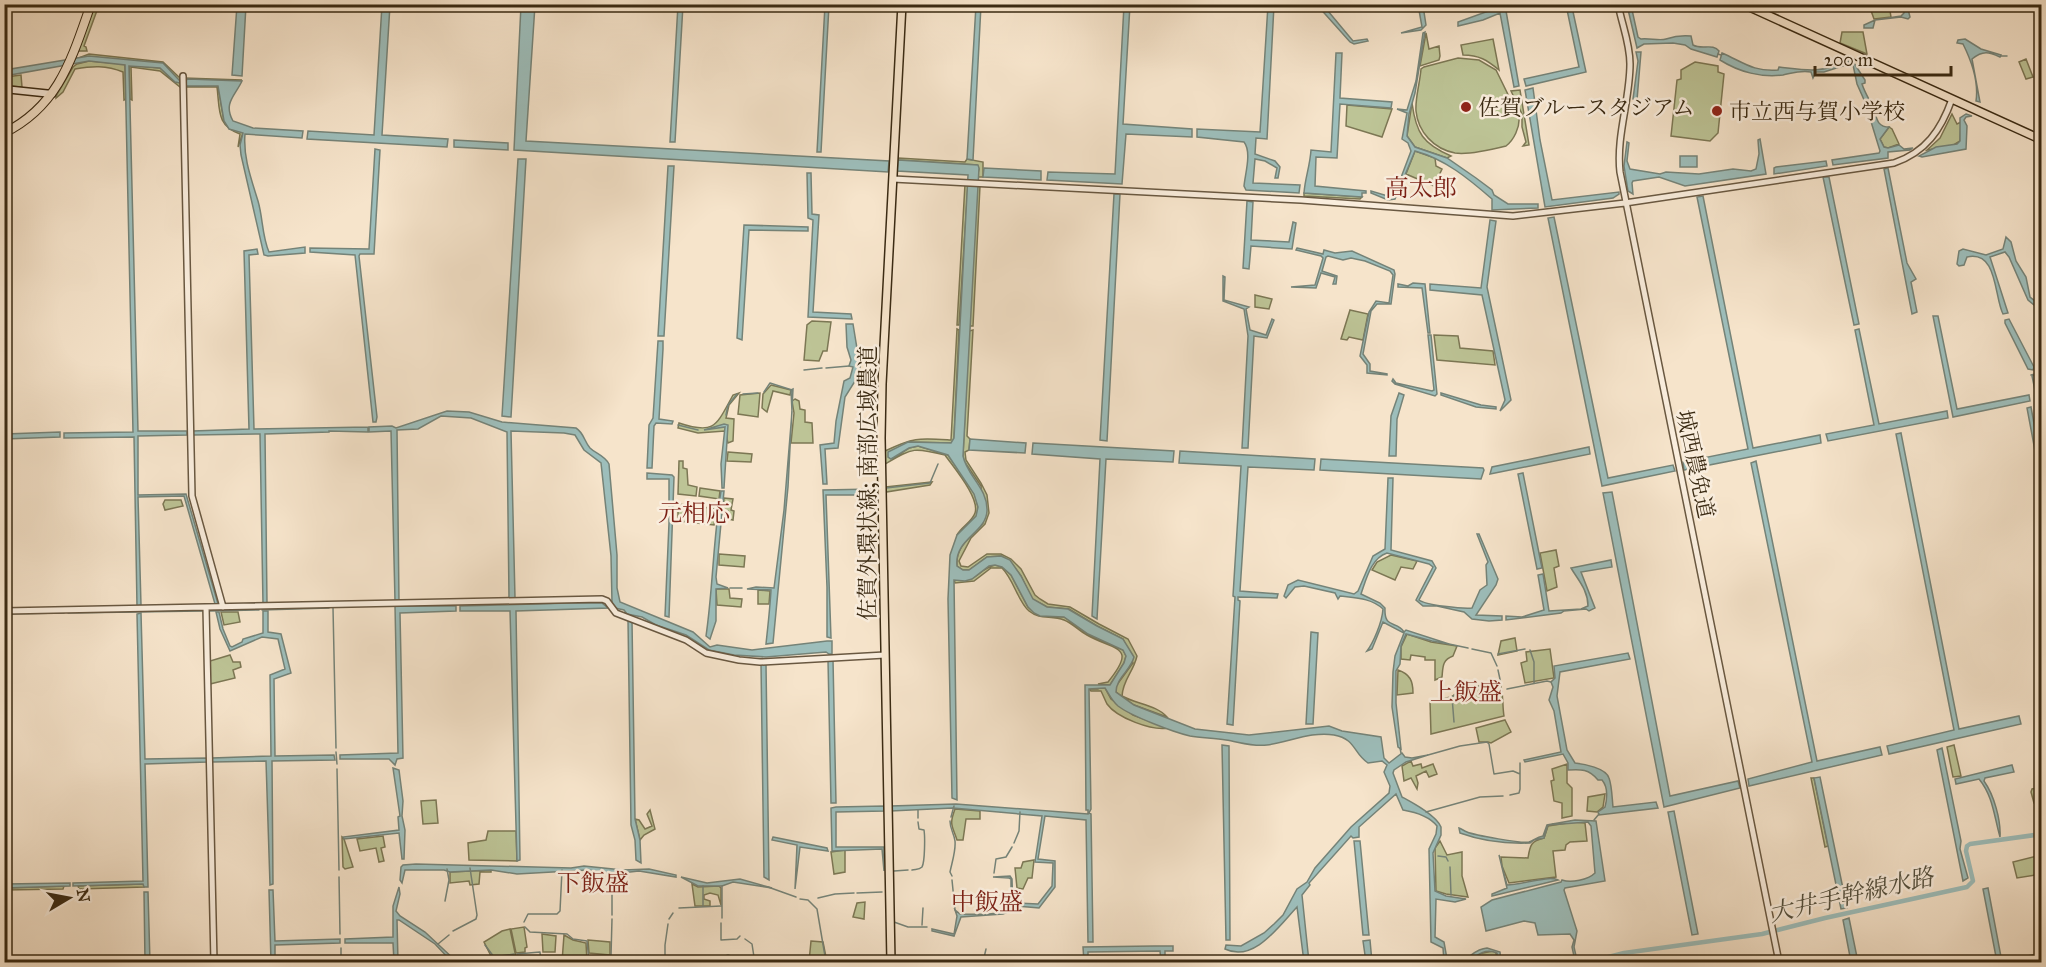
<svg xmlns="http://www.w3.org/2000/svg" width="2046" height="967" font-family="'IM FELL Great Primer','Noto Serif JP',serif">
<rect width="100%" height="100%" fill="#f6e4cb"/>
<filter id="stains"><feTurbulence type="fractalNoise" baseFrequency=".00333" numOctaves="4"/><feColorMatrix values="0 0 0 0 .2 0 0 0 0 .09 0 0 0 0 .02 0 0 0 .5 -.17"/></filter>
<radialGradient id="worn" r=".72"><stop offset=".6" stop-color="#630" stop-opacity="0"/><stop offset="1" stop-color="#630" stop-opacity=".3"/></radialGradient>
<!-- green -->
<path fill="#bdc496" stroke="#7c7754" stroke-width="1.5" d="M 94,5 L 99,5 L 84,46 L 86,47 L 87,51 L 77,51 Z
M 1860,5 L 1889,5 L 1891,17 L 1874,19 L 1870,8 L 1862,7 Z
M 1842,32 L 1863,32 L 1867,54 L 1840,43 Z
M 1426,33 L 1429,49 L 1439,46 L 1440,56 L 1439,60 L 1420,66 Z
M 1493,39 L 1499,70 C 1487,60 1479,55 1463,55 L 1461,45 Z
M 89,54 L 163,62 L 181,79 L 181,86 L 180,87 L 160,71 L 131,67 L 132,100 L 130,99 L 129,65 L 160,68 L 175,82 L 163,63 L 76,59 Z
M 1458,58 L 1479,60 L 1496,70 L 1519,117 C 1520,127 1514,140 1506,146 C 1494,149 1467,155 1455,153 C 1434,149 1418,132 1416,111 C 1415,98 1420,83 1421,69 L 1424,67 Z
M 2026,59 L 2033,77 L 2026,79 L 2019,62 Z
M 89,61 L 125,64 L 126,99 L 124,100 L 123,72 C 106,65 92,66 75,69 L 63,92 L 56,98 L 56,96 L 73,67 L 77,64 Z
M 1695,62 L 1718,66 L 1718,72 L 1724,74 L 1718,133 L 1710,141 L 1671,136 L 1677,80 L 1681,79 L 1681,70 Z
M 21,75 L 22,87 L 5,86 L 6,77 Z
M 184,78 L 242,80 L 188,79 L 186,86 L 218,85 L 224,121 L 243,133 L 238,147 L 240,134 C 216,125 220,110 217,87 L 186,87 Z
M 1520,90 L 1529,145 L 1523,146 L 1526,142 L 1522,127 L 1522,114 L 1511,91 Z
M 1412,103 C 1416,133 1423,144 1451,156 L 1447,158 L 1415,147 L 1407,136 Z
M 1347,105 L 1392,109 L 1382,137 L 1346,126 Z
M 1952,114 L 1957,124 L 1961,122 L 1960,141 L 1952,146 L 1927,150 L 1940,138 Z
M 1889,127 L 1892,129 L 1899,144 L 1888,148 L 1884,147 L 1880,139 Z
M 1415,151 L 1435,158 L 1436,166 L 1442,169 L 1434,186 L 1406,174 Z
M 898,158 L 965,162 L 967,159 L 983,162 L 983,177 L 977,177 L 979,169 L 977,165 L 898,160 Z
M 965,184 L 968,185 L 959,325 L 957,325 Z
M 977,186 L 980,186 L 973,326 L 969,326 Z
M 1304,193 L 1362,197 L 1360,199 L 1304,196 Z
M 1255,295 L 1272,299 L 1269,309 L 1255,307 Z
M 1350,310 L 1368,314 L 1363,340 L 1349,337 L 1347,340 L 1341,339 Z
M 812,321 L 831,322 L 827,351 L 823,351 L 819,361 L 804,360 L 807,325 Z
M 957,329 L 959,330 L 954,438 L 952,443 L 908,442 L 892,459 L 909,448 L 918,446 L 948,455 L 975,494 L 978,507 L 977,516 L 957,535 C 961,527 972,522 975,513 C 980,498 954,468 945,455 C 913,447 913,448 885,464 L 885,451 C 914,437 919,438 951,440 Z
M 973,330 L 967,436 L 970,439 L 969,450 L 965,452 L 966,460 L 981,483 L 987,495 L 989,513 L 985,524 L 971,538 L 959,561 L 961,566 L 968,567 L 987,554 L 1001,554 L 1011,559 L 1021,569 L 1035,595 L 1040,599 L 1048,604 L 1070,607 L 1099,624 L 1128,639 L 1137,656 C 1133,673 1123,679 1122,696 C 1136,704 1157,705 1167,717 L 1134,705 L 1116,692 L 1116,686 L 1133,663 L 1123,639 L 1097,626 L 1069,609 L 1047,607 L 1032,599 L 1021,576 L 1010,561 L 1001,556 L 987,557 L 969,570 L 963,570 L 957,566 C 955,547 971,536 983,523 L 981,486 L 964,461 L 963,456 L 969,331 Z
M 1434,335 L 1458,336 L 1460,348 L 1493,351 L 1495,365 L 1437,360 Z
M 771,385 L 791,390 L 790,395 L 773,391 L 767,412 L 762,408 L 763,394 Z
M 739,393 L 729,405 L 726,418 L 734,419 L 733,441 L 728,443 L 725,431 L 698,433 L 678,428 L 679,423 C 715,435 716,426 733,395 Z
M 760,393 L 758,417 L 738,414 L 740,395 Z
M 795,399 L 799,401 L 800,409 L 805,410 L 805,422 L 812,423 L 813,443 L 791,443 L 794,413 L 792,401 Z
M 728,452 L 752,454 L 751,462 L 727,461 Z
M 679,461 L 683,461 L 683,468 L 687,469 L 688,485 L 697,487 L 696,496 L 678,494 Z
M 932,482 L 930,485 L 886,492 L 886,487 Z
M 700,488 L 720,491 L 719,499 L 699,496 Z
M 724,498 L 733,499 L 731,510 L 734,511 L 733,520 L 728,519 L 728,511 L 723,510 Z
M 165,500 L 181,500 L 183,506 L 165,510 L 163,504 Z
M 678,504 L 717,509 L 714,525 L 678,521 Z
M 1556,550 L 1559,566 L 1554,568 L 1557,587 L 1547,591 L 1540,553 Z
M 719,554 L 745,556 L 744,567 L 719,565 Z
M 1391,555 L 1417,561 L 1413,569 L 1401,567 L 1395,580 L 1372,570 L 1377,562 Z
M 995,565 L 1003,567 L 1011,575 L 1028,607 L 1040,616 L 1064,617 L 1088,634 L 1123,650 L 1126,656 L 1124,663 L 1110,685 L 1098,684 L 1108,682 C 1138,645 1115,651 1087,635 C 1079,631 1072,623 1064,620 C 1051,615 1040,620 1029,611 C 1018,602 1014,580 1002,568 L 991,568 L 974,581 L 955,583 L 954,579 C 979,583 976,570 995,565 Z
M 716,589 L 729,589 L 730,598 L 742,599 L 741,607 L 717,605 Z
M 758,590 L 770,591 L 769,604 L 758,604 Z
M 221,612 L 238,612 L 240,622 L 224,625 Z
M 1407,634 L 1431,642 L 1457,646 L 1453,656 C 1442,660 1443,667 1442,677 L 1435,680 L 1435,660 L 1425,660 L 1425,657 L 1411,655 L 1410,660 L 1401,659 L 1401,647 Z
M 1515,638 L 1517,651 L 1498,655 L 1501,641 Z
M 1550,649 L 1554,678 L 1525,683 L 1521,663 L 1527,661 L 1526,652 Z
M 230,655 L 233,662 L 240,662 L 241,667 L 233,670 L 235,678 L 210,684 L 210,661 Z
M 1398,670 C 1410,674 1413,681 1413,693 L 1397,695 Z
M 1499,680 C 1504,691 1502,704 1504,716 L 1431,734 L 1430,701 L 1451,697 L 1457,693 Z
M 1099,687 L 1105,688 L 1111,699 L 1133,715 L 1168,728 C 1152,731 1117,718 1107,704 C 1105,700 1103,695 1101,691 L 1091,691 L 1089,689 L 1098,689 Z
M 1505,720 L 1511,732 L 1491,743 L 1488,742 L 1479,742 L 1476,728 Z
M 1954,745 L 1961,776 L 1953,777 L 1947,747 Z
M 1411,761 L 1413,766 L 1421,764 L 1422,768 L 1433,764 L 1437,774 L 1429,777 L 1426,771 L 1416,776 L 1418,783 L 1417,789 L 1411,778 L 1404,781 L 1402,766 Z
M 1567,764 L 1567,783 L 1572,788 L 1572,816 L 1562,818 L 1562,803 L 1554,801 L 1551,781 L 1554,780 L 1552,769 Z
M 1811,778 L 1814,778 L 1828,846 L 1825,847 Z
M 2041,787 L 2041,803 L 2034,803 L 2031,792 L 2032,789 Z
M 1605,794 L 1603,807 L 1597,812 L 1587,811 L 1588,797 Z
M 436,800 L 438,823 L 423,824 L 421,801 Z
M 955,809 L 980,811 L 980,819 L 966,819 L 963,840 L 957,840 C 952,825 949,825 955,809 Z
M 650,810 L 655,829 L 644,835 L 640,840 L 635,819 L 639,820 L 645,829 L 652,826 L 647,814 Z
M 1574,822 L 1585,823 L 1587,841 L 1570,842 L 1566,845 L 1565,850 L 1553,851 L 1556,877 L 1509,883 L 1502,866 L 1501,857 L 1528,858 C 1530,845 1531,841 1544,838 L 1548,826 Z
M 488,831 L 516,831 L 517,861 L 469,860 L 468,843 L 486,840 Z
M 383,836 L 385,847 L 381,848 L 384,861 L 379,862 L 376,848 L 360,851 L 357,839 Z
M 342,837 L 344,839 L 353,867 L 345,869 L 343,867 Z
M 1440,841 L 1447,855 L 1462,852 L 1462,876 L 1468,897 L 1446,894 L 1436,891 L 1435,848 Z
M 845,850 L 845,872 L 834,874 L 831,852 Z
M 2041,855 L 2041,874 L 2017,878 L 2013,862 Z
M 1034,860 L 1032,878 L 1028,878 L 1023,889 L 1017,888 L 1015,868 L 1021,868 L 1023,862 Z
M 491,870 L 491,872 L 480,872 L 479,884 L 470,885 L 469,881 L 450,883 L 450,872 Z
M 144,884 L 144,887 L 79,889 L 78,886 Z
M 692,884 L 698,887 L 719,886 L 721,888 L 721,905 L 718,895 L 710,893 L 704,895 L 704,899 L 710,901 L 710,906 L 695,906 Z
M 64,886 L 63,889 L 5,890 L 5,888 Z
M 865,902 L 864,919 L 853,917 L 857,903 Z
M 524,927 L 527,947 L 525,948 L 525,952 L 516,953 L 511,929 Z
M 510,929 L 517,962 L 502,962 L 501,957 L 492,958 L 484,942 L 502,931 Z
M 542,934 L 556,936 L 555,952 L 543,952 Z
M 564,935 L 573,940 L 586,943 L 587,962 L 562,962 Z
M 588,940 L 610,942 L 610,955 L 589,953 Z
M 811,941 L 823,942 L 827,962 L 809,962 Z
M 1493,951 L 1496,953 L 1498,962 L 1468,962 L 1478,954 Z"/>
<!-- water -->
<path fill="#9dbebb" stroke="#758378" stroke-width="1.5" d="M 237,5 L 246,5 L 242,76 L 232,75 Z
M 382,5 L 390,5 L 382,135 L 448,139 L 447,147 L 307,139 L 308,131 L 374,135 Z
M 521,5 L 535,5 L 526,141 L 889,161 L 888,172 L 514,150 Z
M 678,5 L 683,5 L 675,142 L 670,142 Z
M 825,5 L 829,5 L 821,152 L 817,152 Z
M 976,5 L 981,5 L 973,160 L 967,159 Z
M 1124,5 L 1130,5 L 1123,124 L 1192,129 L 1192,137 L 1126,134 L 1122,184 L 1047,180 L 1048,172 L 1115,174 Z
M 1268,5 L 1274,5 L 1267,139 L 1256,138 L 1255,154 L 1275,161 L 1280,167 L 1278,178 L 1275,178 L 1277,168 L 1265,161 L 1255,159 L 1253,183 L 1300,185 L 1299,193 L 1246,190 L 1244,186 C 1245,174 1252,152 1244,142 L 1197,137 L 1197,129 L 1260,132 Z
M 1317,5 L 1323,5 L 1353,41 L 1367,39 L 1368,41 L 1354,44 L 1350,42 Z
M 1433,5 L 1450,5 L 1428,9 L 1424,12 L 1426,25 L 1421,30 L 1401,33 L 1422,27 L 1419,10 L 1416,5 Z
M 1505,5 L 1519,86 L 1514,87 L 1500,13 L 1483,20 L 1458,26 L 1458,22 Z
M 1566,5 L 1571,5 L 1572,7 L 1586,72 L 1526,86 L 1524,79 L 1579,67 Z
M 1627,5 L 1631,5 L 1638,37 L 1641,39 C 1649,38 1660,41 1666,39 C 1675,36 1682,35 1691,36 L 1693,45 C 1702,50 1713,43 1719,51 L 1717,57 L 1691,49 L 1685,45 L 1673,43 L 1644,44 L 1637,48 Z
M 1904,5 L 1907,5 L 1910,17 L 1908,19 L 1901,17 L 1875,20 L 1873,28 L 1864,28 L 1864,25 L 1875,20 L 1901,16 L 1904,13 Z
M 1425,32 L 1415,93 L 1409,114 L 1407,136 L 1415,147 L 1447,158 L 1476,178 L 1492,190 L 1494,195 L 1508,204 L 1538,204 L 1538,208 L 1492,210 L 1492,199 C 1469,179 1445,159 1415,151 L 1395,199 L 1388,200 L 1371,193 L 1371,191 L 1391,197 L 1394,196 L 1411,151 L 1408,143 L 1402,139 L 1407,113 L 1397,109 L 1407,110 L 1416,81 L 1423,33 Z
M 1965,39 L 1981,49 L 2001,55 L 2000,57 C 1989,52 1983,50 1972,59 L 1980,102 L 1976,101 C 1979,81 1972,62 1963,44 L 1957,43 L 1958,40 Z
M 1636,52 L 1641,52 L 1637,100 L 1633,99 L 1638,61 Z
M 1336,53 L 1342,53 L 1340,98 L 1392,102 L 1391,108 L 1340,104 L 1337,158 L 1316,157 L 1315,186 L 1366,191 L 1366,193 L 1362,193 L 1362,197 L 1304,193 C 1305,178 1310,166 1311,150 L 1331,152 Z
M 1722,53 C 1743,62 1753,72 1778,70 L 1779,67 C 1805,70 1821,74 1846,61 L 1848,61 L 1849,64 L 1824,72 L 1816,72 L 1813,78 L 1811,72 C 1800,70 1793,73 1783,75 C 1762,78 1739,72 1720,60 Z
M 89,56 L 163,63 L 180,81 L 180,83 L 175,82 L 160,68 L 129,66 L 138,431 L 187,431 L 187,435 L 138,436 L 138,495 L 186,494 L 218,604 L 215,604 L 184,496 L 138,497 L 141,605 L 137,606 L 134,437 L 64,438 L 64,433 L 133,432 L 125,65 L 89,61 L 5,76 L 5,78 L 5,70 Z
M 1852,60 L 1865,80 L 1865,83 L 1862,84 C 1865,93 1869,99 1873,107 C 1877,117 1876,127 1889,127 L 1880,139 L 1884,147 L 1888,148 L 1899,145 L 1904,149 L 1913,148 L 1910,150 L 1888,152 L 1888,158 L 1833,165 L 1832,160 L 1879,153 L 1880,151 L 1865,102 L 1857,84 Z
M 188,79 L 242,81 C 235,96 223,103 233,121 L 253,128 L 303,131 L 302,138 L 245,134 C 243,157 251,178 258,201 C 263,218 262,236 269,252 L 305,247 L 305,253 L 268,256 L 264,255 L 241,155 L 240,145 L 243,133 L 229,129 L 224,121 L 218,86 L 185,86 L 185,81 Z
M 1533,88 L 1540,140 L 1552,200 L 1619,192 L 1619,194 L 1613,198 L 1545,207 L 1525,90 Z
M 1966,114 L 1972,116 L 1966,117 L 1964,120 L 1967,126 L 1966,149 L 1922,157 L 1919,156 L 1936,147 L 1957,144 L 1960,141 L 1960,118 Z
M 1760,139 L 1766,174 L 1685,186 L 1659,177 L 1633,181 L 1632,183 L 1633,194 L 1628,191 L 1624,166 L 1627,142 L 1629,143 L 1627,161 L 1630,169 L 1660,174 L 1666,172 L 1699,174 L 1733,169 L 1751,171 L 1756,169 L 1759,154 L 1758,140 Z
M 454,140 L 508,143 L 508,150 L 454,147 Z
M 375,149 L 380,150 L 374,254 L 360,254 L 359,256 L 377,417 L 376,422 L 373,422 L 355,255 L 310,252 L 310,248 L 369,249 Z
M 1680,156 L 1697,156 L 1697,167 L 1680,167 Z
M 518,159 L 526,159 L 511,417 L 502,416 Z
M 898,160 L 978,165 L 979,168 L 963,456 C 967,476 988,488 987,511 C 986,533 954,539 957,566 L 963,570 L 969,570 L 987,557 L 1001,556 L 1010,560 L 1021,576 L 1033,599 L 1047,607 L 1068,609 L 1097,626 L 1123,639 L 1134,657 C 1131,670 1116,678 1116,692 L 1134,705 L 1195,729 L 1249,735 L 1329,726 L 1342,731 L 1381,737 L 1384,758 L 1389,763 L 1402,753 L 1405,757 L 1412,758 L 1428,755 L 1406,762 L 1394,770 L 1393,773 L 1402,797 C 1413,803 1436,815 1441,827 L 1441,835 L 1433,853 L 1435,891 L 1446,896 L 1466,899 L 1455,902 L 1436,899 L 1435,937 L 1444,942 L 1447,959 L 1452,962 L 1444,962 L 1443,948 L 1431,942 L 1429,849 L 1436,834 L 1437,826 C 1429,816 1415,812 1403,810 L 1396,794 L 1359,827 L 1359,837 L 1353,838 L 1351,836 L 1309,883 L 1310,885 L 1302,895 L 1309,962 L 1304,962 L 1297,907 C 1279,926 1254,963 1225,949 L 1226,945 L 1241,946 L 1264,933 L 1274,924 L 1283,915 L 1297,889 L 1307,882 L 1315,868 L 1351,827 L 1389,793 L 1390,786 L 1384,772 L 1387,765 L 1382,761 L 1368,763 C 1353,753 1356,739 1334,735 C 1312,731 1289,742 1267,745 C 1253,747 1239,742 1226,740 C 1214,738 1201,738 1190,736 C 1173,732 1131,716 1118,706 C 1112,701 1109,694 1105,688 L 1089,689 L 1091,809 L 1089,813 L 1091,814 L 1093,942 L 1088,942 L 1086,820 L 1045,816 L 1038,859 L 1055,861 L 1055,887 L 1039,908 L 1017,906 L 1017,903 L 1038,904 L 1052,886 L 1053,863 L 1035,862 L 1042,816 L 953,808 L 891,811 L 891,806 L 956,804 L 1088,814 L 1088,810 L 1086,810 L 1085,685 L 1110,685 L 1124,663 L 1126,656 L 1123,650 L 1088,634 L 1064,617 L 1040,616 L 1034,613 L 1028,607 L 1011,575 L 1002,567 L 995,565 L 989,566 L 972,579 L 965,581 L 954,580 L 957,800 L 952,798 L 948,599 L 950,555 L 957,535 L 976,516 L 978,507 L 974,494 L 948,455 L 918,446 L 909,448 L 891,459 L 888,457 L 888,452 L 908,442 L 951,443 L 954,438 L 968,175 L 897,171 Z
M 1826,161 L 1827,166 L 1774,174 L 1774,168 L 1776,167 Z
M 668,166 L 674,166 L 664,336 L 658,336 Z
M 984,168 L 1041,171 L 1041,180 L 983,177 Z
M 1888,168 L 1907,263 L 1916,279 L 1911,282 L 1917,312 L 1912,314 L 1884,169 Z
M 807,173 L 811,173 L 812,214 L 819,215 L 813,312 L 851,314 L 852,319 L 808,317 L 813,220 L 808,218 Z
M 1823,177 L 1829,177 L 1859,324 L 1854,325 Z
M 1114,194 L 1120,194 L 1107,441 L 1100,440 Z
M 1703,196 L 1753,448 L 1820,435 L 1821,443 L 1684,470 L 1683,462 L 1748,449 L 1697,197 Z
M 1247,201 L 1253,202 L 1251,240 L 1289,242 L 1293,222 L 1296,223 L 1292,249 L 1251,246 L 1249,269 L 1243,268 Z
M 1554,217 L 1608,478 L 1673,465 L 1675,471 L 1602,486 L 1548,218 Z
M 1490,220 L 1496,221 L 1487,287 L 1511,400 L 1500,411 L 1505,400 L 1482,295 L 1430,290 L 1430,284 L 1481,288 Z
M 744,225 L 808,227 L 808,231 L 749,230 L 742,340 L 737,338 Z
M 2006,237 L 2011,242 L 2016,261 L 2026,277 L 2030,297 L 2035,301 L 2041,301 L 2042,305 L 2034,305 L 2028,300 L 2009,257 L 2005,252 L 1990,257 L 2008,313 L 2003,314 C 1994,297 1998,250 1967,257 L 1964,265 L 1959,266 L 1957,264 L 1959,251 L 1963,249 L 1986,255 L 2003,249 Z
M 1297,248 L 1323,254 L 1324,250 L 1335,253 L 1352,251 L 1394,270 L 1395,274 L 1391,304 L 1377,304 L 1371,311 L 1363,354 L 1370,364 L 1370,371 L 1387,374 L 1387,375 L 1367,373 L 1367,365 L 1360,356 L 1369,312 L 1376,301 L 1389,303 L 1393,275 L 1390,271 L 1365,261 L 1351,258 L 1343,260 L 1328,256 L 1326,257 L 1322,271 L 1337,276 L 1336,284 L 1333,284 L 1335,277 L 1321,273 L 1316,288 L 1291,287 L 1315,285 L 1323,258 L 1321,256 L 1296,250 Z
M 257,249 L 258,254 L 249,255 L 254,429 L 368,427 L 368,432 L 329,431 L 329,432 L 265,434 L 267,603 L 263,604 L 260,434 L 193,435 L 193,431 L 249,429 L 244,251 Z
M 1223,276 L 1225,277 L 1224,300 L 1249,307 L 1246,309 L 1250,330 L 1266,335 L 1272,319 L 1274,320 L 1267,338 L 1254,336 L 1248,448 L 1242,448 L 1248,336 L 1244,309 L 1223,301 Z
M 1413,283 L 1425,284 L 1430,333 L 1428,333 L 1422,288 L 1398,287 L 1398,284 L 1408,286 Z
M 1933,316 L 1938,316 L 1957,409 L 2029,395 L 2030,401 L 1953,417 Z
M 2009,319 L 2034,367 L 2033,370 L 2028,369 L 2005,323 L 2005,320 Z
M 846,324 L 853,324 L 860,367 L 857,378 L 845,397 L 838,448 L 825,449 L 827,484 L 823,484 L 820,445 L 834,443 L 836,421 L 844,381 L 850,378 L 853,367 L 849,366 L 851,360 L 847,347 Z
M 1859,329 L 1879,424 L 1947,411 L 1948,418 L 1828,441 L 1826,434 L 1874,425 L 1855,330 Z
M 1428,335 L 1431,335 L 1437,394 L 1435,396 L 1395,384 L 1392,381 L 1393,379 L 1396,383 L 1432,391 L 1434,390 Z
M 658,341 L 663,341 L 663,349 L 659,419 L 673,421 L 672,424 L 656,423 L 654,426 L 652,468 L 647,468 L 649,425 L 653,418 Z
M 2039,373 L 2041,399 L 2037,400 L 2032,376 Z
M 793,389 L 788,487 L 773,643 L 766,644 C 768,625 770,608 771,590 L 747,589 L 756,587 L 774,588 L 784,510 L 792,412 L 791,390 Z
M 1399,393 L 1404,395 L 1397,419 L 1396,456 L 1389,456 L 1391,416 Z
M 1441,393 L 1481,405 L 1496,407 L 1496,409 L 1476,407 L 1441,395 Z
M 2031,407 L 2041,462 L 2041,483 L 2027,408 Z
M 447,411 L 469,412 L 502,422 L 576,428 C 584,433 584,441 590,448 C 596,454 604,455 609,464 L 617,555 L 617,588 L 620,602 L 693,632 L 710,647 L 717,645 L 752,650 L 827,641 L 832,641 L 832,654 L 829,654 L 826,652 L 766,657 L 734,655 L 709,650 L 686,635 L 656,625 L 642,617 L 627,614 L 624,610 L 615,608 L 612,603 L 611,556 L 601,463 L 584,450 L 575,435 L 564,433 L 511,431 L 515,598 L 509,598 L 507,432 L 471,418 L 441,416 L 418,429 L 397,430 L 399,601 L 395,601 L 391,431 L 369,432 L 369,427 L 392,426 L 396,428 Z
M 724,424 L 728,425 L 724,488 L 722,488 L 721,464 L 725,427 L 704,430 Z
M 60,432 L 60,437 L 5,439 L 5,434 Z
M 1901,433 L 1959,729 L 2019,716 L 2021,724 L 1889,754 L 1887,746 L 1954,730 L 1896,434 Z
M 970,439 L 1026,443 L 1025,453 L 969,450 Z
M 1033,443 L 1174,451 L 1173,462 L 1106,459 L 1097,619 L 1092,616 L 1100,459 L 1032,454 Z
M 1589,447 L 1590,454 L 1490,474 L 1492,467 Z
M 1180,451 L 1315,459 L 1314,470 L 1248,467 L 1240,591 L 1278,594 L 1277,598 L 1238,597 L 1238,600 L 1240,601 L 1233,725 L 1227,724 L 1235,597 L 1233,596 L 1241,466 L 1179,463 Z
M 1321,459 L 1483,468 L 1484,470 L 1481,479 L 1320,470 Z
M 1756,461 L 1817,761 L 1880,747 L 1882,755 L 1749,786 L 1748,779 L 1812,762 L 1751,463 Z
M 647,473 L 672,475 L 674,477 L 669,617 L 665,616 L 669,523 L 669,479 L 647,479 Z
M 1523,473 L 1542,568 L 1537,569 L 1518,474 Z
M 1388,478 L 1393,478 L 1391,550 L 1432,561 L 1436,568 L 1419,600 C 1425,605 1463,609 1472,608 L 1480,590 L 1487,585 L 1486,565 L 1488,562 L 1477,534 L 1479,534 L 1498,579 L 1496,585 L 1476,615 L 1502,616 L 1502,620 L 1489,621 L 1472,619 L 1464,612 L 1437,606 L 1423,606 L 1416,600 L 1433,567 L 1429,564 L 1387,553 C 1371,558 1366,580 1361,594 L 1380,603 L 1385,608 C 1384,630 1397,620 1404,632 L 1406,630 L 1449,644 L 1432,641 L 1406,634 L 1401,646 L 1400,664 L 1396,671 L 1396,703 L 1401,749 L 1398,747 L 1392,707 L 1393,672 L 1395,656 L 1404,633 L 1383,622 L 1372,649 L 1367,651 C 1373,643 1382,623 1383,609 C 1371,598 1356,598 1340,596 L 1338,599 L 1335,593 L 1304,586 L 1295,587 L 1286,598 L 1284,596 L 1288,585 L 1298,580 L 1354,594 L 1358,591 L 1373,556 L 1385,549 Z
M 874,489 L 876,492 L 868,495 L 826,495 L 831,638 L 827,637 L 827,587 L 823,490 Z
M 721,491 L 724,491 L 716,577 L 717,584 L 728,588 L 716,589 L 716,621 L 710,639 L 706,636 C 713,588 713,540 721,491 Z
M 1612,492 L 1670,796 L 1738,781 L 1740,788 L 1664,807 L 1603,493 Z
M 1611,560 L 1612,567 L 1581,572 L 1595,608 L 1589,611 L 1586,609 L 1564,611 L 1561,613 L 1506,620 L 1506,616 L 1522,617 L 1544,610 L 1538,575 L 1543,574 L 1549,611 L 1581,609 L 1588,606 C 1588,590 1578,580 1571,568 Z
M 570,603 L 602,603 L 608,608 L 516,611 L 520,860 L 517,861 L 510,611 L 460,611 L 460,606 Z
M 395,606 L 456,606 L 456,611 L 400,613 L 403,758 L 397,759 L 395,765 L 389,759 L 340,759 L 340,755 L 398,753 Z
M 263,611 L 268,611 L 268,632 L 281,634 L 291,673 L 274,679 L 275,756 L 334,755 L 335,760 L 272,761 L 273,884 L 270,885 L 266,761 L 212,762 L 212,758 L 271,756 L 270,675 L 285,669 L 278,639 L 262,637 L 230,651 L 220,629 L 216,612 L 219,612 L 223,629 L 230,646 L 232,647 L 242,642 L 243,639 L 263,633 Z
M 141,613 L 145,759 L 207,758 L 207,762 L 145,764 L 148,887 L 144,887 L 143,884 L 73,886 L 73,883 L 143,881 L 137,614 Z
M 628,620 L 632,621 L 635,819 L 640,840 L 641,863 L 636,860 L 635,840 L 631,825 Z
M 1311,632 L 1318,633 L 1313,724 L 1306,724 Z
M 1628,653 L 1630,659 L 1560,672 L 1557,696 L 1567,750 L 1575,763 C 1584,764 1606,768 1609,778 C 1612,786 1612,798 1613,807 L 1656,802 L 1658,808 L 1599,815 L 1598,812 L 1605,807 C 1607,799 1608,787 1602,780 L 1598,780 C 1589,769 1581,769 1568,770 L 1568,763 L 1563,754 L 1525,762 L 1524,760 L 1561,752 L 1554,711 L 1549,700 L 1553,687 L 1551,682 L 1555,678 L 1554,666 Z
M 828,660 L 833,660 L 836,803 L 831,803 Z
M 761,664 L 766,664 L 769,880 L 764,877 Z
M 1222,745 L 1229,746 L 1230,940 L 1226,940 Z
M 1942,748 L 1961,841 L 1960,849 L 1968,878 L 1963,881 L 1937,750 Z
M 2012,765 L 2014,772 L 1985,778 L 1984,781 C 1994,795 2001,820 2000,837 C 1994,816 1993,796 1979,779 L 1956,784 L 1955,779 Z
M 393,768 L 399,770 L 403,801 L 402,816 L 405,830 L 404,859 L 402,859 L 399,833 L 344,839 L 343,837 L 399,830 L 398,817 L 400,816 Z
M 1820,777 L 1847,908 L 1841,909 L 1814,778 Z
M 836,807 L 884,806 L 884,811 L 836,812 L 836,847 L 884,847 L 884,871 L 882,849 L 832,851 L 831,808 Z
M 1674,811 L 1698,934 L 1692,935 L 1668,812 Z
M 1575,820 L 1596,821 L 1605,881 L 1565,888 L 1564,890 L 1577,931 L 1574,947 L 1577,960 L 1575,961 L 1572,947 L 1574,940 L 1570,934 L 1538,935 L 1535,923 L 1524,921 L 1486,931 L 1481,907 L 1492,900 L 1561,882 L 1562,880 C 1571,883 1588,880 1595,873 L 1591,826 L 1588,822 L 1548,825 L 1544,838 L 1534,840 L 1530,843 C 1505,844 1482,841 1460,833 L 1459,828 C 1462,829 1464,831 1467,832 C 1474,835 1523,844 1529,842 C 1534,840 1537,837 1543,836 L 1547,825 Z
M 773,837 L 827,848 L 828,851 L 800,847 L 795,889 L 797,845 L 772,840 Z
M 1354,841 L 1360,841 L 1369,935 L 1363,935 Z
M 1499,855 L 1507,885 C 1522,885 1548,875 1558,880 L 1492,896 L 1492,894 L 1507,888 Z
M 416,864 L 571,868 L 584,866 L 623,870 L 649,869 L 676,875 L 676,877 L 639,871 L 612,874 L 588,870 L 517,874 L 491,870 L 450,872 L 444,870 L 405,870 L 402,883 L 400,880 L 401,867 L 403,865 Z
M 1010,876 L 1012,879 L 1013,910 L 1003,914 L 961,917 L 954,936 L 932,931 L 932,929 L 954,934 L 957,916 L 955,910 L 960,914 C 975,914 1000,917 1011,906 L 1011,879 L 1009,878 L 993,877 Z
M 681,877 L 707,883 L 740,879 L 772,888 L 733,882 L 722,886 L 698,886 Z
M 70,883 L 70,886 L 5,888 L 5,884 Z
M 399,887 L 400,894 L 396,911 L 400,916 L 425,932 L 457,962 L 452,962 L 435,944 L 399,920 L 397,920 L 398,962 L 394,962 L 393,943 L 345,943 L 345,939 L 393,937 L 393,906 Z
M 1988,888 L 2002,962 L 1997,962 L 1983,889 Z
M 269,890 L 273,890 L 275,941 L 340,939 L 340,943 L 275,945 L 275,962 L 271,962 Z
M 144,892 L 148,892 L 150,962 L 145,962 Z
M 1849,918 L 1858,962 L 1851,962 L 1843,920 Z
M 1370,940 L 1372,962 L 1366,962 L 1363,941 Z
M 1154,946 L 1173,946 L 1173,951 L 1165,951 L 1165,962 L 1161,962 L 1160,951 L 1088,952 L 1088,962 L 1084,962 L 1083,947 Z
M 1487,948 L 1500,952 L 1501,962 L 1498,962 L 1497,953 C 1485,948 1477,955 1468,962 L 1459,962 C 1471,958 1474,949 1487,948 Z
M 2041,953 L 2041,959 L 2024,962 L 2008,962 L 2008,960 Z"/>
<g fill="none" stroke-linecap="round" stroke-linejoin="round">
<!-- stream -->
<path stroke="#758378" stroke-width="1.5" d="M 1718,54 L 1721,55
M 2001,56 L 2007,56
M 826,368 L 849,366
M 804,370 L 822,368
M 2031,375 L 2042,372
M 764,392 L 770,383 L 792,390 L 792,392
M 743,394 L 758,393
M 726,415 L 728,405 L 737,394
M 678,425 L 698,430
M 886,488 L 930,483 L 938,464
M 730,588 L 742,588
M 333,608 L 336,748
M 262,610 L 329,608
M 210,611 L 259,610
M 68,613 L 202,611
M 4,614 L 64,613
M 1449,644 L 1468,648
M 1472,649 L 1491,653 L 1497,666
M 1530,650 L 1534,662 L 1534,683
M 1498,654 L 1525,649
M 1498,670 L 1501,684
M 1507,689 L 1547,681 L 1551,682
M 1454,722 L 1452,697 L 1457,693 L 1500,680
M 1400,748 L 1401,753
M 336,752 L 337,764
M 1428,755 L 1460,746 L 1487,742 L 1489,744 L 1494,774 L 1513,771 L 1520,774
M 337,769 L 339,870
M 1510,795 L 1519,793 L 1520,789 L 1520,763
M 918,810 L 918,818
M 1426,812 L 1480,797 L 1503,796
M 951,817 L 954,806
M 1594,820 L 1599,814
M 950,821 C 950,829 954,833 955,841 C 956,851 952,862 950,872 L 952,876
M 1014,843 L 1019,831 L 1020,812
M 1438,856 L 1446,857 L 1448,861
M 1450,867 L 1451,895
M 912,870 C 916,869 919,870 922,867 C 925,862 925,836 924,830 L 919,829 L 918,822
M 894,871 L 908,870
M 994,873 L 996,859 L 1006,857 L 1012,847
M 612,874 L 612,915
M 339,877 L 340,934
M 952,880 L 955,910
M 768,887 L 796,897
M 857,893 L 882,892
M 818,898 L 835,894 L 854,893
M 800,899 L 808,900 L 817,909 L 826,962
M 445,901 L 449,880 L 447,869
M 703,906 L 703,886
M 679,908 L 721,906
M 722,918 L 722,886
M 669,919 L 673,913
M 524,922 L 528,914 L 557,914 L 560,911 L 562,870
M 894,922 L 908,927 L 927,927
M 721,923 L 721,940 L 737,939 L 740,936
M 922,925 L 923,908
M 525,927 L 530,932 L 567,934 L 573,939 L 587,941 L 589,962
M 453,931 L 476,919 L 477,915 L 470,868
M 438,944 L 449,935
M 485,945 L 494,957 L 514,954
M 341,948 L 341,962
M 517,954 L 540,952 L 541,962
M 611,956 L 612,919
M 760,957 L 790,962
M 610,962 L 611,960
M 665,962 L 665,945 L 668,924
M 678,962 L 698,959 L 714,960 L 728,955 L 743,960 L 754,957 L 752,944 L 745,939
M 983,962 L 986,949"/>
<!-- canal -->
<path stroke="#9dbebb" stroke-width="4.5" d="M 1589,962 L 1624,953 L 1762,934 L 1825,918 L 1967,887 L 1973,881 L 1966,851 L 1967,846 L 1970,844 L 2042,834"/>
<defs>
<path id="tertiary" d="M 1618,4 C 1622,25 1630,43 1630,64 C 1630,100 1616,136 1620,172 L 1779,962
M 183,76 L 192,496 L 223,607
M 893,179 L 1301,200 L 1513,216 L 1625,203 L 1894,163 C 1926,152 1941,130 1952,99
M 206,607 L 214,962
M 4,611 L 602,599 L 607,601 L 616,613 L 686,640 L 706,653 L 739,660 L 760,662 L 885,655"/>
<path id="secondary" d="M 4,89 L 52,94"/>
<path id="primary" d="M 1743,4 L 2042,140
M 891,962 L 881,438 L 882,384 L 902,4"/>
<path id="trunk" d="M 4,133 C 59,106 72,58 91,4"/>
</defs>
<!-- tertiary casing -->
<use href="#tertiary" stroke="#695841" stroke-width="8"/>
<!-- secondary casing -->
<use href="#secondary" stroke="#3a2a13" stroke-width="9"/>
<!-- primary casing -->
<use href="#primary" stroke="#3a2a13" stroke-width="10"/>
<!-- trunk casing -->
<use href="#trunk" stroke="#3a2a13" stroke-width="10"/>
<!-- tertiary -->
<use href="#tertiary" stroke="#f9eddd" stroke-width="5"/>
<!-- secondary -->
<use href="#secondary" stroke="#f9eddd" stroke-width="6"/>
<!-- primary -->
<use href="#primary" stroke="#f6e4cb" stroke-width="7"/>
<!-- trunk -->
<use href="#trunk" stroke="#f6e4cb" stroke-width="8"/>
</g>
<!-- markers -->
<g fill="#8f2418" stroke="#f9eddd" stroke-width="2">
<circle cx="1466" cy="107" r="6"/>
<circle cx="1717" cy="111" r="6"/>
</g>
<g text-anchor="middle" stroke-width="5" stroke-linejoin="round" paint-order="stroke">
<!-- poi labels -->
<g font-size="22" fill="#3a2a13" stroke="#f9eddd" text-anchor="start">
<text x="1478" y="115">佐賀ブルースタジアム</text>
<text x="1729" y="119">市立西与賀小学校</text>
</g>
<!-- street labels -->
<g font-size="22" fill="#3a2a13" stroke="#f9eddd">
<text transform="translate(1696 464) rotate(78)" y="8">城西農免道</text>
<text transform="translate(867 483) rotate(-90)" y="8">佐賀外環状線; 南部広域農道</text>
</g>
<!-- neighbourhood labels -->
<g font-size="24" fill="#7a1f14" stroke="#f9eddd">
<text x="1421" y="196">高太郎</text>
<text x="694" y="521">元相応</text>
<text x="1466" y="700">上飯盛</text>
<text x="593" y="891">下飯盛</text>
<text x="987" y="910">中飯盛</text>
</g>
<!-- water labels -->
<g font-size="24" font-style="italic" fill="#534f3d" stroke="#f9eddd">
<text transform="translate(1851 895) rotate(-13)" y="8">大井手幹線水路</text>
</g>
</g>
<!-- margin -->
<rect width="2046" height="967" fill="none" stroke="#f6e4cb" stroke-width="24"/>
<rect x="6" y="6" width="2034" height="955" fill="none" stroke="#3a2a13" stroke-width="3"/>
<rect x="12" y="12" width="2022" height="943" fill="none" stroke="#3a2a13" stroke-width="1.5"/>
<!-- north arrow -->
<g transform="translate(69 898) rotate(80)" stroke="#f9eddd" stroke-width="4.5" paint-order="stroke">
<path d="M0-4.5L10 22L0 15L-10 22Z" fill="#3a2a13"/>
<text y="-9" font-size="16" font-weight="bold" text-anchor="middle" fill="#3a2a13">N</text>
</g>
<!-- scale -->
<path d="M1815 66v9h136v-9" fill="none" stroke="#3a2a13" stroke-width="3"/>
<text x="1824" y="66" font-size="18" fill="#3a2a13" stroke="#f9eddd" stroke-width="4.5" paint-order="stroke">200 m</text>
<rect width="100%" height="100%" filter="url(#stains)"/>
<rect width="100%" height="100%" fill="url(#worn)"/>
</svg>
